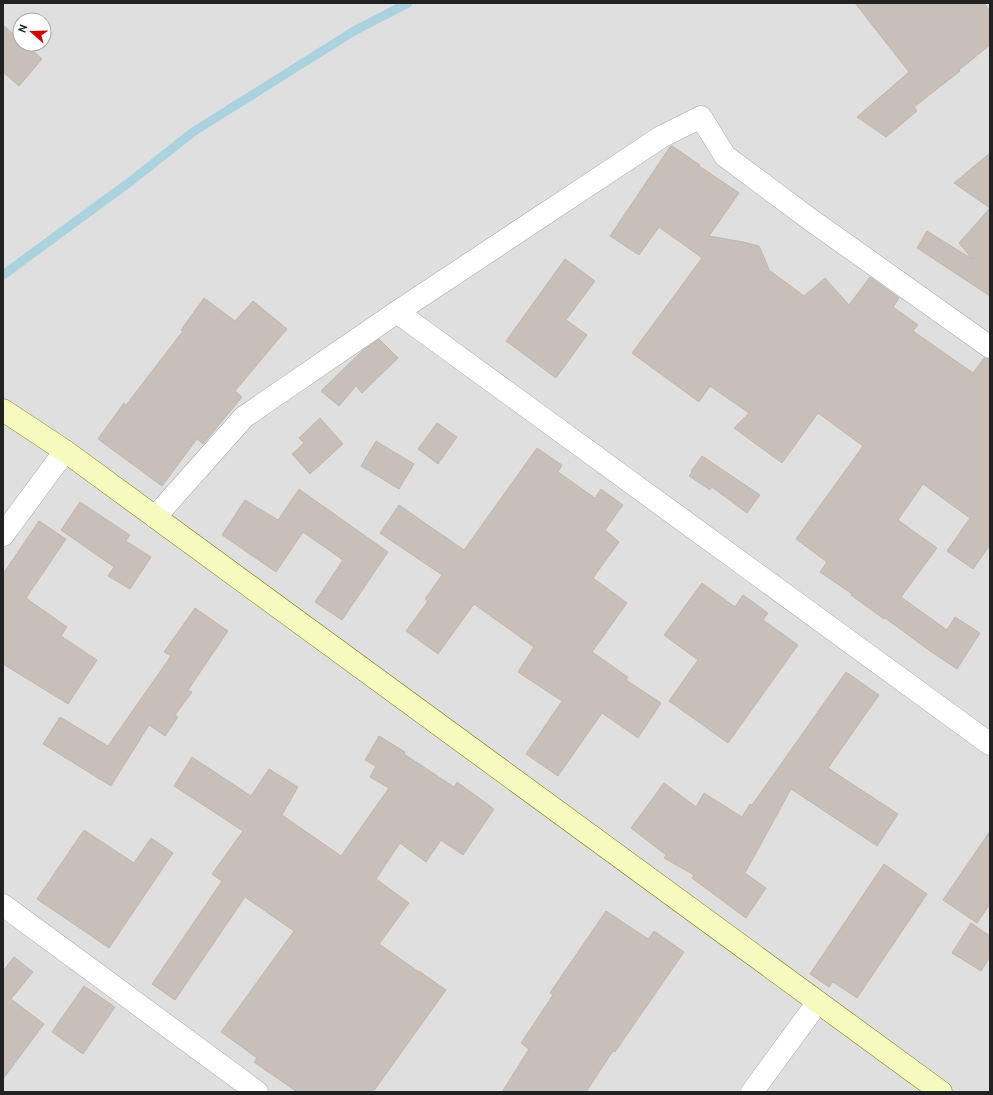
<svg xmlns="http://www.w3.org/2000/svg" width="993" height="1095" font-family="Cabin,sans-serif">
<rect width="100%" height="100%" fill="#f2efe9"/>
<!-- residential -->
<path fill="#e0dfdf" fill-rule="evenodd" d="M 3,3 L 990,3 L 990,1092 L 3,1092 ZM 20,20 L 44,20 L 44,44 L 20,44 Z"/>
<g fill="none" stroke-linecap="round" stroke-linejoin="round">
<!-- stream -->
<path stroke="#aad3df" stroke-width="9" d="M 3,275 L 131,181 L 193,132 L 354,31 L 408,3"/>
</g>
<!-- building -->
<path fill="#c7bfb8" stroke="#c4b6ab" d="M 855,3 L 984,3 L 990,11 L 990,45 L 959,70 L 960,71 L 914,107 L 917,111 L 886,137 L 857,117 L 909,72 Z
M 3,25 L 20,40 L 20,44 L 25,44 L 42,59 L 19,86 L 3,72 Z
M 672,146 L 700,165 L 699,166 L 739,193 L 709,236 L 743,242 L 759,246 L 764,257 L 769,270 L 804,296 L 825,278 L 849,305 L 870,277 L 899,298 L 893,307 L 918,325 L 913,331 L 973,373 L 984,358 L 990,359 L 990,545 L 973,569 L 947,551 L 970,518 L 923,484 L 898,520 L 937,548 L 901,597 L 947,630 L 955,617 L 980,633 L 957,669 L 930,651 L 885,618 L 884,619 L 851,595 L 852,594 L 820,572 L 827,562 L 796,539 L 863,446 L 818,413 L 782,463 L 734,428 L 749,413 L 710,386 L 699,402 L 632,353 L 702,258 L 659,227 L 639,255 L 610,236 L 670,147 Z
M 990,153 L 990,208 L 954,183 Z
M 990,208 L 990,296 L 917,248 L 927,231 L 972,259 L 959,243 Z
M 565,259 L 595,281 L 566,320 L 587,335 L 556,378 L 506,341 Z
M 204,298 L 235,321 L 253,301 L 287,329 L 235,391 L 242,397 L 203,444 L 197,439 L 162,486 L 98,439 L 124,403 L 126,405 L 183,331 L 181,330 Z
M 379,339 L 398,358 L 362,393 L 356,386 L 339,406 L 321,391 L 362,351 Z
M 320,418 L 343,444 L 310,474 L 292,454 L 304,443 L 299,438 Z
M 437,423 L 457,437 L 438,464 L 418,449 Z
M 376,441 L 414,464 L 399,489 L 361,466 Z
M 537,448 L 562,465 L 558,472 L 595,498 L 601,489 L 623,505 L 605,530 L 619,542 L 593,578 L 627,603 L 592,652 L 628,677 L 626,680 L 661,703 L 638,738 L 602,713 L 558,776 L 526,754 L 562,701 L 518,672 L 534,647 L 474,604 L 438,654 L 406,631 L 428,601 L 425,599 L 442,575 L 380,533 L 399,505 L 464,550 Z
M 702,456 L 760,495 L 747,513 L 712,487 L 710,490 L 689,476 L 692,472 L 691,471 Z
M 299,489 L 388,552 L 342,620 L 315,602 L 343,560 L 303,532 L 276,572 L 222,535 L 245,500 L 278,520 Z
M 80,502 L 130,535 L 126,541 L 151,557 L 130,589 L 108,576 L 114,567 L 61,530 Z
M 39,521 L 66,539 L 26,598 L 67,627 L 61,636 L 97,660 L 68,704 L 3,664 L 3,574 Z
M 702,583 L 735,607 L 743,595 L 768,613 L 763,620 L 798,645 L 728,743 L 669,701 L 698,660 L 664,635 Z
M 195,608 L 228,631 L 188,690 L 192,692 L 175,715 L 178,717 L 165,736 L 149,725 L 111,786 L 43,744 L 60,717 L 108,746 L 171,656 L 164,652 Z
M 846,672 L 879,695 L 828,768 L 898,814 L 877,846 L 791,789 L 745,873 L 766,888 L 746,918 L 692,878 L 694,875 L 664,858 L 666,855 L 631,828 L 664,783 L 696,807 L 704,793 L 742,817 L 750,804 L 752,805 Z
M 379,736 L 405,752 L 404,754 L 454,787 L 457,782 L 494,809 L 463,855 L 441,840 L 426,862 L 400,843 L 376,879 L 409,903 L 379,944 L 419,972 L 419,971 L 446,990 L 373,1092 L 297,1092 L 254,1062 L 257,1058 L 221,1032 L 294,931 L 245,897 L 175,1000 L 152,984 L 222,881 L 212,874 L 243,831 L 174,786 L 192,757 L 251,796 L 269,769 L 298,787 L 282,815 L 341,856 L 389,788 L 370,777 L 376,766 L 365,760 Z
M 84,830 L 134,863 L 151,838 L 173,853 L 109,948 L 37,899 Z
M 990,831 L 990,904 L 977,923 L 943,900 Z
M 884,864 L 927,894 L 857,998 L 833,982 L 829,987 L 810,974 Z
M 606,911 L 648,939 L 654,931 L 684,952 L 615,1052 L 613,1051 L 586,1092 L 502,1092 L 529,1049 L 521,1043 L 553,995 L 550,993 Z
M 971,923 L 990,936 L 990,957 L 981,971 L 952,953 Z
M 14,957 L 33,972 L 11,999 L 44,1024 L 3,1079 L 3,971 Z
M 84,986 L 115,1007 L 83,1054 L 52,1032 Z"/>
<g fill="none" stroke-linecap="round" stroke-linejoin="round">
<defs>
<path id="street" d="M 397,312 L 990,744
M 155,517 L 244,417 L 397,312 L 661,137 L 701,117 L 725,156 L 811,220 L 990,347
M 3,535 L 65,451
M 3,905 L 257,1092
M 752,1092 L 818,1002"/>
<path id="secondary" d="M 3,410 L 65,451 L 941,1092"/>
</defs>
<!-- street casing -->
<use href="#street" stroke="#a9a9a9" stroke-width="23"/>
<!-- secondary casing -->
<use href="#secondary" stroke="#707d05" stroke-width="23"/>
<!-- street -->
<use href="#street" stroke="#fff" stroke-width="22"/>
<!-- secondary -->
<use href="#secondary" stroke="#f7fabf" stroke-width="22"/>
</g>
<!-- border -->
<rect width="993" height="1095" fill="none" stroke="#222222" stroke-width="8"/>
<!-- north arrow -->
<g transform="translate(32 32) rotate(290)"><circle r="19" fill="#ffffff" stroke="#a7a7a7"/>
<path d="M0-3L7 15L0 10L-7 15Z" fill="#d40000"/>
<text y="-6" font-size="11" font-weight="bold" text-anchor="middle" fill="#222222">N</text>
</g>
</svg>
